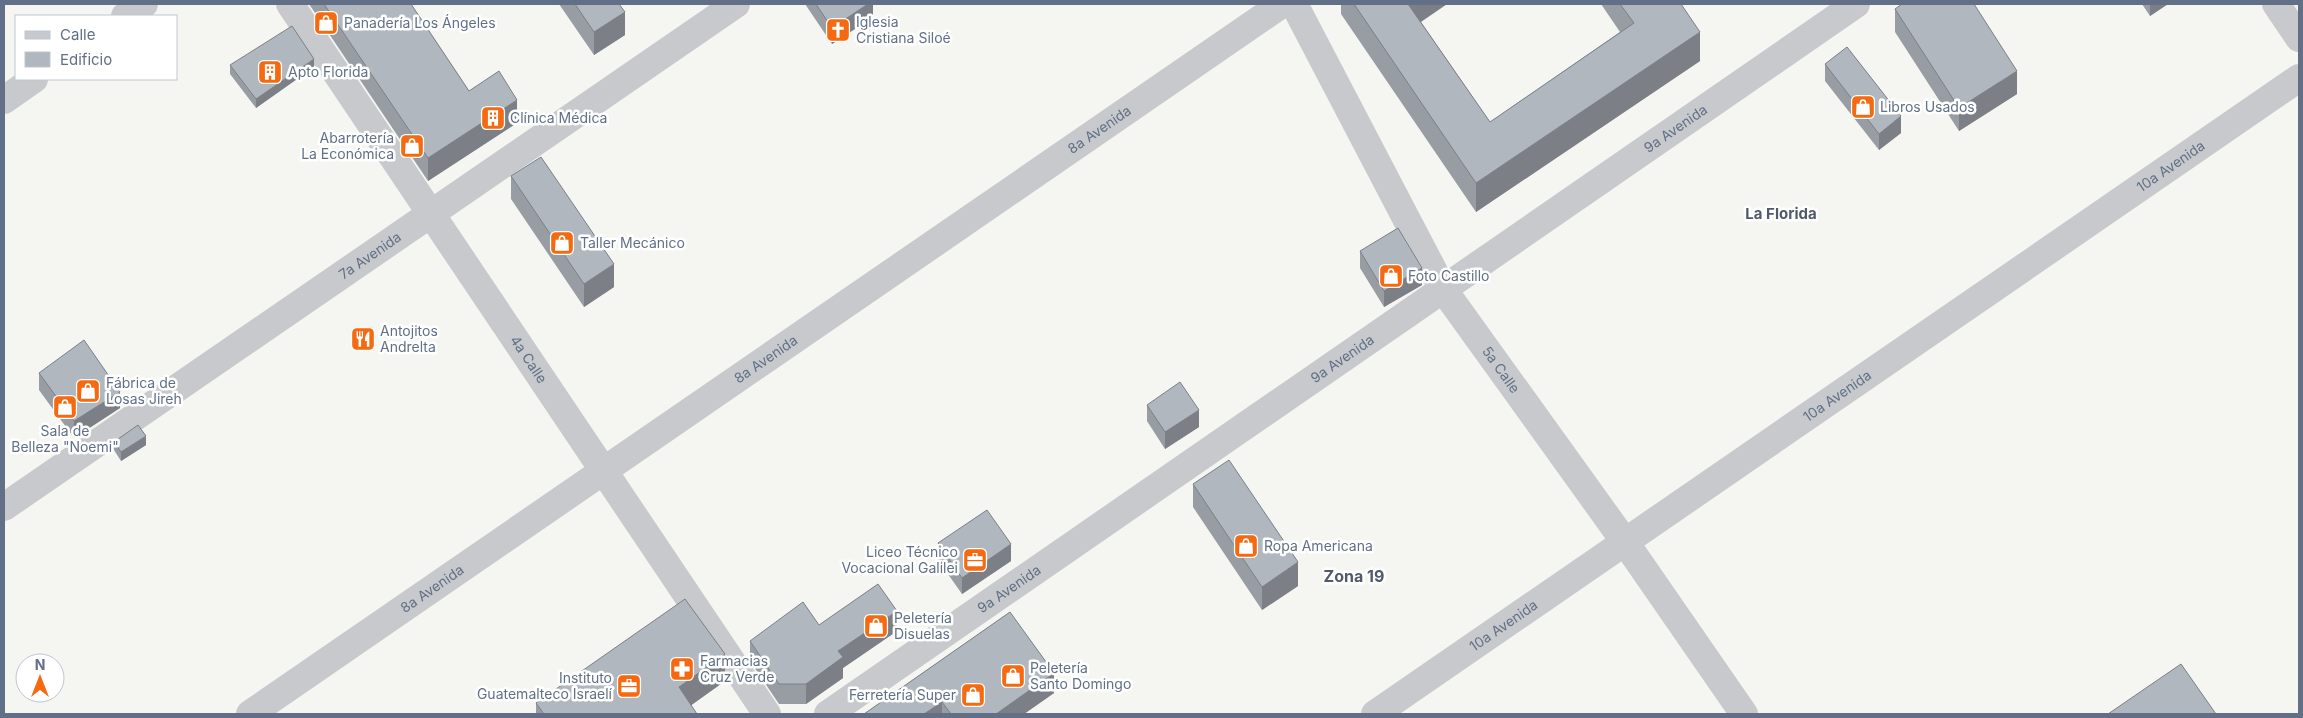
<svg xmlns="http://www.w3.org/2000/svg" width="2303" height="718" font-family="Inter,sans-serif">
<rect width="100%" height="100%" fill="#f5f6f1"/>
<g fill="none" stroke-linecap="round" stroke-linejoin="round">
<!-- street -->
<g stroke="#c7c9cd" stroke-width="28">
<path id="s1" d="M 290,4 L 767,714"/>
<path id="s2" d="M 1294,4 L 1443,289 L 1625,542 L 1744,714"/>
<path d="M 2276,4 L 2299,38"/>
<path d="M 125,16 L 144,4"/>
<path d="M 4,100 L 34,79"/>
<path id="s3" d="M 4,507 L 736,4"/>
<path id="s4" d="M 250,714 L 1282,4"/>
<path id="s5" d="M 828,714 L 1856,4"/>
<path id="s6" d="M 1375,714 L 2299,78"/>
</g>
</g>
<!-- wall -->
<path fill="#989da4" d="M 309,4 L 411,4 L 469,91 L 517,123 L 428,181 Z
M 559,4 L 619,4 L 625,35 L 594,55 Z
M 805,4 L 873,4 L 873,17 L 832,44 Z
M 1341,4 L 1447,4 L 1421,22 L 1490,122 L 1620,32 L 1601,4 L 1681,4 L 1700,61 L 1476,212 L 1341,14 Z
M 2142,4 L 2168,4 L 2150,16 Z
M 1895,9 L 2017,94 L 1959,131 L 1895,32 Z
M 1825,64 L 1901,133 L 1879,150 L 1825,81 Z
M 230,65 L 314,67 L 256,108 L 230,74 Z
M 511,176 L 614,287 L 584,307 L 511,199 Z
M 1360,251 L 1422,285 L 1384,307 L 1360,268 Z
M 39,373 L 120,408 L 74,438 L 39,390 Z
M 1147,405 L 1199,427 L 1165,449 L 1147,421 Z
M 114,442 L 146,445 L 121,461 L 114,450 Z
M 1193,484 L 1298,586 L 1262,610 L 1193,507 Z
M 938,543 L 1011,561 L 962,594 L 938,560 Z
M 1010,612 L 1054,693 L 1024,714 L 864,714 Z
M 819,625 L 897,631 L 843,668 L 843,678 L 806,704 L 779,704 L 750,661 L 750,641 Z
M 725,681 L 691,705 L 697,714 L 536,714 L 536,703 Z"/>
<!-- shaded-wall -->
<path fill="#7c8086" d="M 868,4 L 873,4 L 873,17 L 832,44 L 832,28 Z
M 1407,4 L 1447,4 L 1407,31 Z
M 2150,4 L 2168,4 L 2150,16 Z
M 625,12 L 625,35 L 594,55 L 594,32 Z
M 1700,32 L 1700,61 L 1476,212 L 1476,183 Z
M 314,59 L 314,67 L 256,108 L 256,99 Z
M 2017,71 L 2017,94 L 1959,131 L 1959,108 Z
M 517,100 L 517,123 L 428,181 L 428,158 Z
M 1901,116 L 1901,133 L 1879,150 L 1879,134 Z
M 614,264 L 614,287 L 584,307 L 584,284 Z
M 1422,268 L 1422,285 L 1384,307 L 1384,291 Z
M 120,392 L 120,408 L 74,438 L 74,421 Z
M 1199,410 L 1199,427 L 1165,449 L 1165,432 Z
M 146,436 L 146,445 L 121,461 L 121,452 Z
M 1011,544 L 1011,561 L 962,594 L 962,578 Z
M 1298,562 L 1298,586 L 1262,610 L 1262,587 Z
M 897,611 L 897,631 L 843,668 L 843,678 L 806,704 L 806,684 L 838,651 Z
M 725,654 L 725,681 L 679,714 L 679,687 Z
M 1054,673 L 1054,693 L 1024,714 L 996,714 Z
M 942,702 L 942,714 L 924,714 Z"/>
<!-- building -->
<path fill="#b1b7bf" stroke="#7c8086" d="M 324,4 L 411,4 L 469,91 L 499,71 L 517,100 L 428,158 Z
M 575,4 L 619,4 L 625,12 L 594,32 Z
M 816,4 L 868,4 L 832,28 Z
M 1354,4 L 1408,4 L 1490,122 L 1634,23 L 1620,4 L 1681,4 L 1700,32 L 1476,183 Z
M 1902,4 L 1974,4 L 2017,71 L 1959,108 L 1895,9 Z
M 292,26 L 314,59 L 256,99 L 230,65 Z
M 1847,47 L 1901,116 L 1879,134 L 1825,64 Z
M 541,157 L 614,264 L 584,284 L 511,176 Z
M 1398,228 L 1422,268 L 1384,291 L 1360,251 Z
M 84,340 L 120,392 L 74,421 L 39,373 Z
M 1180,382 L 1199,410 L 1165,432 L 1147,405 Z
M 138,425 L 146,436 L 121,452 L 114,442 Z
M 1229,460 L 1298,562 L 1262,587 L 1193,484 Z
M 987,510 L 1011,544 L 962,578 L 938,543 Z
M 878,584 L 897,611 L 838,651 L 843,657 L 806,684 L 779,684 L 750,641 L 803,602 L 819,625 Z
M 685,599 L 725,654 L 679,687 L 697,714 L 544,714 L 536,703 Z
M 1010,612 L 1054,673 L 996,714 L 951,714 L 942,702 L 924,714 L 864,714 Z
M 2181,664 L 2216,714 L 2108,714 Z"/>
<!-- icons -->
<defs>
<symbol id="shop-square" viewBox="-11 -11 22 22"><rect x="-9" y="-9" width="18" height="18" rx="4" fill="#f56a11" stroke="#fff"/><path d="M-5-2.5h2.3a2.7 3.5 0 0 1 5.4 0H5L5.5 6h-11ZM-1.5-2.5h3a1.5 2.3 0 0 0-3 0Z" fill="#fff"/></symbol>
<symbol id="church-square" viewBox="-11 -11 22 22"><rect x="-9" y="-9" width="18" height="18" rx="4" fill="#f56a11" stroke="#fff"/><path d="M-1.2-6h2.4v3.5h3.3v2.4h-3.3V6h-2.4V-.1h-3.3v-2.4h3.3Z" fill="#fff"/></symbol>
<symbol id="building-square" viewBox="-11 -11 22 22"><rect x="-9" y="-9" width="18" height="18" rx="4" fill="#f56a11" stroke="#fff"/><path d="M-4-6H4V6H1V3H-1V6H-4ZM-2.5-4.3h1.7v1.8h-1.7ZM.8-4.3h1.7v1.8H.8ZM-2.5-1h1.7V.8h-1.7ZM.8-1h1.7V.8H.8Z" fill="#fff"/></symbol>
<symbol id="restaurant-square" viewBox="-11 -11 22 22"><rect x="-9" y="-9" width="18" height="18" rx="4" fill="#f56a11" stroke="#fff"/><path d="M-5-6h1v4h1v-4h1v4h1v-4h1v5L-1.5 .5V6h-2V.5L-5-1ZM5-6V6H3V1.5H1.5Q1.5-4 5-6Z" fill="#fff"/></symbol>
<symbol id="office-square" viewBox="-11 -11 22 22"><rect x="-9" y="-9" width="18" height="18" rx="4" fill="#f56a11" stroke="#fff"/><path d="M-6-3h4V-5.5h4V-3h4V5H-6ZM-1-4.5V-3h2v-1.5ZM-6 0V1H6V0Z" fill="#fff"/></symbol>
<symbol id="pharmacy-square" viewBox="-11 -11 22 22"><rect x="-9" y="-9" width="18" height="18" rx="4" fill="#f56a11" stroke="#fff"/><path d="M-2-6h4v4h4v4h-4v4h-4v-4h-4v-4h4Z" fill="#fff"/></symbol>
</defs>
<g fill-rule="evenodd">
<use href="#shop-square" x="312" y="9" width="28" height="28"/>
<use href="#church-square" x="824" y="16" width="28" height="28"/>
<use href="#building-square" x="256" y="58" width="28" height="28"/>
<use href="#shop-square" x="1849" y="93" width="28" height="28"/>
<use href="#building-square" x="479" y="104" width="28" height="28"/>
<use href="#shop-square" x="398" y="132" width="28" height="28"/>
<use href="#shop-square" x="548" y="229" width="28" height="28"/>
<use href="#shop-square" x="1377" y="262" width="28" height="28"/>
<use href="#restaurant-square" x="349" y="325" width="28" height="28"/>
<use href="#shop-square" x="74" y="377" width="28" height="28"/>
<use href="#shop-square" x="51" y="393" width="28" height="28"/>
<use href="#shop-square" x="1232" y="532" width="28" height="28"/>
<use href="#office-square" x="961" y="546" width="28" height="28"/>
<use href="#shop-square" x="862" y="612" width="28" height="28"/>
<use href="#pharmacy-square" x="668" y="655" width="28" height="28"/>
<use href="#shop-square" x="999" y="662" width="28" height="28"/>
<use href="#office-square" x="615" y="672" width="28" height="28"/>
<use href="#shop-square" x="959" y="681" width="28" height="28"/>
</g>
<g text-anchor="middle" stroke-width="5" stroke-linejoin="round" paint-order="stroke">
<!-- poi labels -->
<g font-size="14" fill="#617086" stroke="#fff" text-anchor="start">
<text x="856" y="27">Iglesia<tspan x="856" dy="16">Cristiana Siloé</tspan></text>
<text x="344" y="28">Panadería Los Ángeles</text>
<text x="288" y="77">Apto Florida</text>
<text x="1880" y="112">Libros Usados</text>
<text x="510" y="123">Clínica Médica</text>
<text x="394" y="143" text-anchor="end">Abarrotería<tspan x="394" dy="16">La Económica</tspan></text>
<text x="580" y="248">Taller Mecánico</text>
<text x="1408" y="281">Foto Castillo</text>
<text x="380" y="336">Antojitos<tspan x="380" dy="16">Andrelta</tspan></text>
<text x="106" y="388">Fábrica de<tspan x="106" dy="16">Losas Jireh</tspan></text>
<text x="65" y="436" text-anchor="middle">Sala de<tspan x="65" dy="16">Belleza "Noemi"</tspan></text>
<text x="1264" y="551">Ropa Americana</text>
<text x="958" y="557" text-anchor="end">Liceo Técnico<tspan x="958" dy="16">Vocacional Galilei</tspan></text>
<text x="894" y="623">Peletería<tspan x="894" dy="16">Disuelas</tspan></text>
<text x="700" y="666">Farmacias<tspan x="700" dy="16">Cruz Verde</tspan></text>
<text x="1030" y="673">Peletería<tspan x="1030" dy="16">Santo Domingo</tspan></text>
<text x="612" y="683" text-anchor="end">Instituto<tspan x="612" dy="16">Guatemalteco Israelí</tspan></text>
<text x="956" y="700" text-anchor="end">Ferretería Super</text>
</g>
<!-- street labels -->
<g font-size="14" fill="#617086" stroke="#fff">
<text dy="5" stroke="none"><textPath href="#s4" startOffset="1031">8a Avenida</textPath></text>
<text dy="5" stroke="none"><textPath href="#s5" startOffset="1030">9a Avenida</textPath></text>
<text dy="5" stroke="none"><textPath href="#s6" startOffset="966">10a Avenida</textPath></text>
<text dy="5" stroke="none"><textPath href="#s3" startOffset="444">7a Avenida</textPath></text>
<text dy="5" stroke="none"><textPath href="#s1" startOffset="428">4a Calle</textPath></text>
<text dy="5" stroke="none"><textPath href="#s4" startOffset="626">8a Avenida</textPath></text>
<text dy="5" stroke="none"><textPath href="#s5" startOffset="625">9a Avenida</textPath></text>
<text dy="5" stroke="none"><textPath href="#s2" startOffset="421">5a Calle</textPath></text>
<text dy="5" stroke="none"><textPath href="#s6" startOffset="561">10a Avenida</textPath></text>
<text dy="5" stroke="none"><textPath href="#s4" startOffset="221">8a Avenida</textPath></text>
<text dy="5" stroke="none"><textPath href="#s5" startOffset="220">9a Avenida</textPath></text>
<text dy="5" stroke="none"><textPath href="#s6" startOffset="156">10a Avenida</textPath></text>
</g>
<!-- neighbourhood labels -->
<g font-size="15" font-weight="bold" fill="#505a6a" stroke="#fff">
<text x="1781" y="219">La Florida</text>
</g>
<!-- quarter labels -->
<g font-size="16" font-weight="bold" fill="#505a6a" stroke="#fff">
<text x="1354" y="582">Zona 19</text>
</g>
</g>
<!-- border -->
<rect width="2303" height="718" fill="none" stroke="#617086" stroke-width="10"/>
<!-- legend -->
<rect x="15" y="15" width="162" height="65" fill="#ffffff" stroke="#c0c6cf"/>
<rect x="25" y="31" width="25" height="8" fill="#c7c9cd" stroke="#c0c6cf"/>
<text x="60" y="40" font-size="15" fill="#617086">Calle</text>
<rect x="25" y="52" width="25" height="15" fill="#b1b7bf" stroke="#c0c6cf"/>
<text x="60" y="65" font-size="15" fill="#617086">Edificio</text>
<!-- north arrow -->
<g transform="translate(40 678)"><circle r="24" fill="#ffffff" stroke="#c0c6cf"/>
<path d="M0-4L9 19L0 12L-9 19Z" fill="#f56a11"/>
<text y="-8" font-size="14" font-weight="bold" text-anchor="middle" fill="#617086">N</text>
</g>
</svg>
